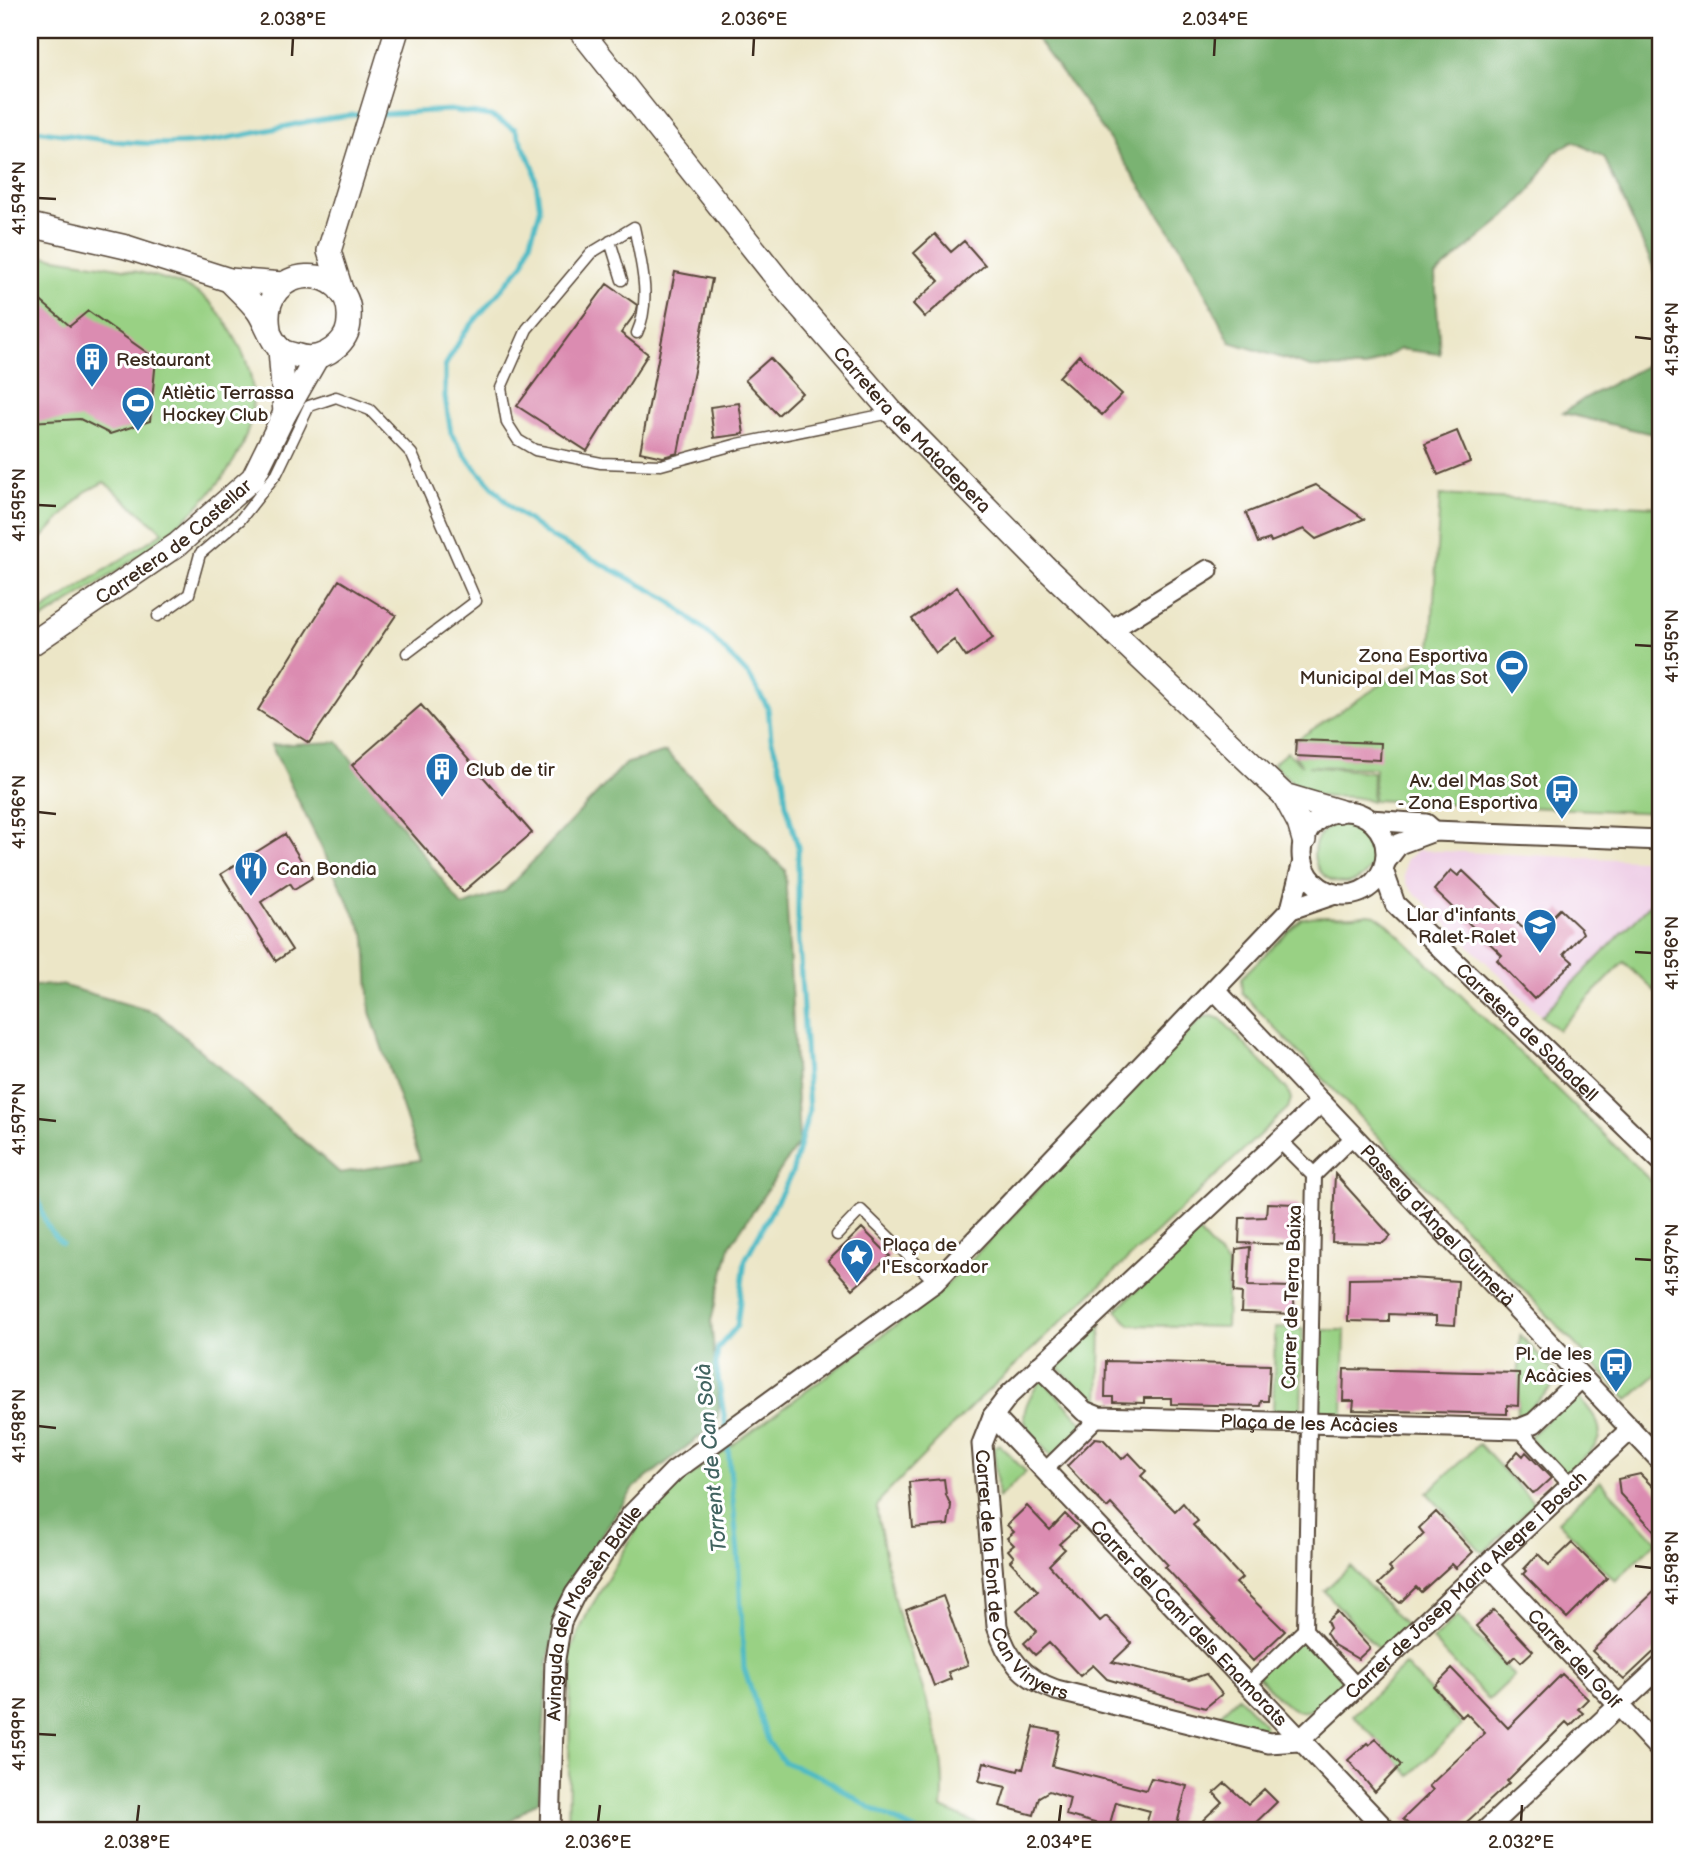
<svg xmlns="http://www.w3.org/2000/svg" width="1691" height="1861" font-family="'Balsamiq Sans',sans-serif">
<rect width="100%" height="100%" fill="#fff"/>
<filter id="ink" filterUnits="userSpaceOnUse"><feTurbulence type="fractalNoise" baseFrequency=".0143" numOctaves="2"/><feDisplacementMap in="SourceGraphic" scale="14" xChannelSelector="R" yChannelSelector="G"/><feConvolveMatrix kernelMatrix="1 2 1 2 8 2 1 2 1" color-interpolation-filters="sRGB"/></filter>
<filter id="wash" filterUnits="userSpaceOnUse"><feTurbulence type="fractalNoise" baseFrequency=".00686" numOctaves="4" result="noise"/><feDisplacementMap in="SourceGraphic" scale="28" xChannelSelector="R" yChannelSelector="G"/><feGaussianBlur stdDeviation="1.57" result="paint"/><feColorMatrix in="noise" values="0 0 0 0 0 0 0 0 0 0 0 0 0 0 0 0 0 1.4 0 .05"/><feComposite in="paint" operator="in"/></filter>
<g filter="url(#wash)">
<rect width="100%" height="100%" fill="#ece6c7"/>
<!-- built -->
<path fill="#efd0e7" d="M 1418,850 L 1661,861 L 1661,893 L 1541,1016 L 1407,885 L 1404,876 L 1406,860 Z"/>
<!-- green -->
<path fill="#99d184" stroke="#6a7e51" stroke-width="2" d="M 30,254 C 76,262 168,270 204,297 C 219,308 232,332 241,349 C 302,473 113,573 30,627 L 30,619 L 163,532 L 104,482 L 85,492 L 30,551 Z
M 1440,495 L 1661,507 L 1661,813 L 1373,800 L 1375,768 L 1308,766 L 1373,772 L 1372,802 C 1356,795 1345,797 1329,797 C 1305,796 1289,780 1273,764 L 1287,752 L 1302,765 L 1295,756 L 1296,740 L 1431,652 Z
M1314 853a30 30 0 1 1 60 0a30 30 0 1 1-60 0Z
M 1661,893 L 1661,997 L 1624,962 L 1558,1030 L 1541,1016 Z
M 1368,914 L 1375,915 L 1389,925 L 1661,1191 L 1661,1371 L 1628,1400 L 1242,993 L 1241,978 L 1301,919 C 1323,912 1345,920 1368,914 Z
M 1212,1016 L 1221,1019 L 1288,1090 L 1291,1099 L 1288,1108 L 971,1407 L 881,1499 L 877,1507 C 876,1519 882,1531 883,1543 C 888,1572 894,1604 903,1632 C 922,1688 949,1748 942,1808 L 992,1831 L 568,1831 L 571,1650 L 587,1614 L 645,1515 L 685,1480 L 937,1295 L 1203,1017 Z
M 1198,1232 L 1228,1265 L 1226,1327 L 1130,1325 L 1116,1310 Z
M 1101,1324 L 1099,1409 L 1057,1366 Z
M 1275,1328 L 1303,1329 L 1301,1415 L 1273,1414 Z
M 1317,1330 L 1345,1330 L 1343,1415 L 1315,1415 Z
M 1520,1335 L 1561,1379 L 1517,1420 Z
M 1042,1379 L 1084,1424 L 1057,1463 C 1027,1427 1009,1422 1042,1379 Z
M 1575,1393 C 1618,1438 1599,1443 1560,1479 L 1530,1436 Z
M 999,1444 L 1026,1472 L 998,1498 L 994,1447 Z
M 1479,1444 L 1535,1504 L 1483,1553 L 1427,1493 Z
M 1600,1481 L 1657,1541 L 1615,1581 L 1558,1521 Z
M 1350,1566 L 1406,1626 L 1380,1651 L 1324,1591 Z
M 1458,1616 L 1514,1676 L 1489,1700 L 1432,1640 Z
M 1311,1629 L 1354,1675 C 1303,1724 1302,1724 1254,1672 Z
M 1405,1665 L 1462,1725 L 1410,1775 L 1353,1715 Z
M 1238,1697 L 1264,1724 L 1264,1730 L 1215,1719 Z"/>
<!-- forest -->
<path fill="#7ab372" stroke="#5a6e48" stroke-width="2" d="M 1030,30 L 1661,30 L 1661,284 L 1604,157 L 1573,141 L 1554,153 L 1530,191 L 1505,217 L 1435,275 L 1440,354 L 1400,349 L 1365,368 L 1311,367 L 1230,342 L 1186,255 L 1091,112 Z
M 1661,358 L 1661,436 L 1563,413 L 1585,398 Z
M 338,742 L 462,906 L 505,891 L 625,764 L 666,752 L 785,870 L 799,1142 L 730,1246 L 711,1321 L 719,1405 L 717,1423 L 635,1487 L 579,1567 L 558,1613 L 548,1662 L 539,1800 L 496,1831 L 30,1831 L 30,986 L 61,985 L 157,1013 L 340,1173 L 420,1160 L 370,1012 L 366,938 L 271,745 Z"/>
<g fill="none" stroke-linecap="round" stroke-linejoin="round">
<!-- stream -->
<path stroke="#4cbac5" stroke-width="5" d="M 379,114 L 450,110 L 491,116 L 515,129 L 534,168 L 540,210 L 524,263 L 465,332 L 445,366 L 445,397 L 451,433 L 471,463 L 512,508 L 551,537 L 666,598 L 708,633 L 750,677 L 768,708 L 771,738 L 783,775 L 786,804 L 798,847 L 798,926 L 809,1111 L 792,1173 L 745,1260 L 737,1326 L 718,1348 L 716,1365 L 726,1428
M 30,129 C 87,138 143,148 201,142 C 257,136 309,117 366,114
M 30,1181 C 45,1205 38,1223 62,1243
M 727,1437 L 738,1553 L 744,1668 L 769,1743 L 784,1762 L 822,1777 L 869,1807 L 916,1831"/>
</g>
<g id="blocks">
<!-- building -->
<path fill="#db8cb1" d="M 935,234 L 951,252 L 964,241 L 985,265 L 925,317 L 913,304 L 939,281 L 914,253 Z
M 675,272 L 712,279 L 678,453 L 663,457 L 640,452 Z
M 607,284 L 637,305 L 635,314 L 621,333 L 648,354 L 587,451 L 517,406 Z
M 30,292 L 70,326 L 88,311 L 156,359 L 150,421 L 110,434 L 80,419 L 30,422 Z
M 1079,355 L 1122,394 L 1102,415 L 1059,377 Z
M 770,358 L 802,393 L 778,415 L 745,380 Z
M 739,403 L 744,434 L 714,438 L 710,407 Z
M 1457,431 L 1470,462 L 1438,475 L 1425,444 Z
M 1316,485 L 1364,519 L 1316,539 L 1304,529 L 1271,542 L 1270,539 L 1258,543 L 1246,513 Z
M 339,580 L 396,615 L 309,743 L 258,710 Z
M 957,587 L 993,638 L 966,657 L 954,640 L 936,653 L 912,619 Z
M 421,705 L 532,833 L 463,892 L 352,765 Z
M 1296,740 L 1381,743 L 1380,760 L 1295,756 Z
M 285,834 L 312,878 L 294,889 L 290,883 L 261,902 L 292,950 L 276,961 L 221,874 Z
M 1451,870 L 1458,876 L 1463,871 L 1532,937 L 1560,909 L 1581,929 L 1583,933 L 1564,954 L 1573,962 L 1534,999 L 1497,960 L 1502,955 L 1434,890 Z
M 1335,1174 L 1391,1236 L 1383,1243 L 1332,1242 Z
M 1267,1203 L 1296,1204 L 1299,1207 L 1295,1245 L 1239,1243 L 1240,1218 L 1266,1217 Z
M 862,1228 L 890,1256 L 853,1289 L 828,1261 Z
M 1250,1247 L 1248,1286 L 1293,1287 L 1295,1314 L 1241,1312 L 1242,1293 L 1234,1292 L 1236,1249 Z
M 1408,1278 L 1458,1281 L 1455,1325 L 1436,1324 L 1436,1316 L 1389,1314 L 1389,1322 L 1348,1321 L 1349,1279 Z
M 1106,1361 L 1270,1365 L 1268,1401 L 1261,1401 L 1260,1406 L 1171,1404 L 1171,1398 L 1144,1398 L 1144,1403 L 1113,1402 L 1113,1397 L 1105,1397 Z
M 1344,1369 L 1519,1373 L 1518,1406 L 1507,1405 L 1507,1414 L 1353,1410 L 1354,1401 L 1343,1401 Z
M 1095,1438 L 1103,1439 L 1122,1459 L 1129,1453 L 1146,1471 L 1141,1476 L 1175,1511 L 1183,1503 L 1198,1521 L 1193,1525 L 1242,1578 L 1236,1583 L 1285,1631 L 1253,1661 L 1165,1567 L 1168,1565 L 1111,1504 L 1107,1508 L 1067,1466 Z
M 1518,1451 L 1523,1456 L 1526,1452 L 1551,1478 L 1537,1491 L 1532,1493 L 1506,1465 Z
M 1640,1474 L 1661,1495 L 1661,1538 L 1620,1494 L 1618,1479 Z
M 944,1479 L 946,1495 L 951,1506 L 948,1525 L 913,1528 L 909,1482 Z
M 1027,1506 L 1050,1530 L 1065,1514 L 1078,1527 L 1059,1544 L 1065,1549 L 1049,1565 L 1100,1621 L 1106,1616 L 1132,1643 L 1112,1662 L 1189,1680 L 1206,1674 L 1222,1694 L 1205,1708 L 1107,1679 L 1093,1665 L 1080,1676 L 1049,1643 L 1035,1655 L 1024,1643 L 1037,1631 L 1017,1610 L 1038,1591 L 1010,1561 L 1014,1557 L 1008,1550 L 1014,1545 L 1007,1538 L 1014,1532 L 1007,1525 Z
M 1436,1512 L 1473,1552 L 1456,1568 L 1452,1564 L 1421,1592 L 1416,1587 L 1400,1603 L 1378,1584 L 1392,1571 L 1389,1568 L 1424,1534 L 1419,1528 Z
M 1572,1543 L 1607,1578 L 1567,1618 L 1523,1574 L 1526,1571 L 1524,1569 L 1538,1554 L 1549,1565 Z
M 1661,1585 L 1661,1645 L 1624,1680 L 1592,1651 Z
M 943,1596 L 968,1665 L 948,1672 L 951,1679 L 934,1686 L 906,1610 Z
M 1494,1610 L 1533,1651 L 1521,1662 L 1515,1656 L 1509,1662 L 1476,1626 Z
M 1337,1612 L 1370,1648 L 1358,1659 L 1334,1645 L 1326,1633 L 1330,1628 L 1327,1621 Z
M 1452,1669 L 1508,1728 L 1562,1674 L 1588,1699 L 1578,1709 L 1583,1713 L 1570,1726 L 1566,1722 L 1507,1781 L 1509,1783 L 1457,1831 L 1415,1831 L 1403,1819 L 1433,1790 L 1429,1786 L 1485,1733 L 1466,1713 L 1462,1717 L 1434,1687 Z
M 1034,1727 L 1060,1732 L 1052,1766 L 1146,1790 L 1151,1778 L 1187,1786 L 1175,1831 L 1144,1831 L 1150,1811 L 1116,1802 L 1109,1827 L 1066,1815 L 1070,1798 L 1049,1791 L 1039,1797 L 1034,1815 L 1000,1806 L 1006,1787 L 979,1781 L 984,1762 L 1018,1771 L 1019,1768 L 1023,1769 Z
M 1376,1739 L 1401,1765 L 1375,1792 L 1348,1760 L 1367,1743 L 1369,1745 Z
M 1225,1783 L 1248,1804 L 1264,1789 L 1277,1802 L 1247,1831 L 1213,1831 L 1203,1820 L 1222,1802 L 1214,1793 Z"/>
</g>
</g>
<g filter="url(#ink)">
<use href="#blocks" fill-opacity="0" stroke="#564637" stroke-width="2"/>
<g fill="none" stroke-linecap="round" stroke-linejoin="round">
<defs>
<path id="service" d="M 610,241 L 622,280
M 637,333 C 652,301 641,261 634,227 L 591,253 L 527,329 L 501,388 L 507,423 L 518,440 L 535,450 L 601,463 L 661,465 L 738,444 L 891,413
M 158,616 L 189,594 L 200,554 L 240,520 L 277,473 L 309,406 L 336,397 L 370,410 L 412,454 L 476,601 L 407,653
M 837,1235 L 861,1210 L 935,1282"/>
<path id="pedestrian" d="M 1354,1136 L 1314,1175 L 1305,1630 L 1358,1687
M 1280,1141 L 1314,1175
M 1519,1429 L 1572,1486
M 1044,1471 L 1099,1417
M 1247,1686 L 1305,1630"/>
<g id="minor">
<path d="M 1111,630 L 1208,570"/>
<circle cx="1344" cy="853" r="42"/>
<path d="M 1370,820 L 1426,824 L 1434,831"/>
<path d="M 1386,861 L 1399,844 L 1434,831 L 1661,840"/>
<path id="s1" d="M 1383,870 L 1395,904 L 1661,1161"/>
<path d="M 1291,909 L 1303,861"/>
<path id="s2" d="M 1215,990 L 1661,1461"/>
<path id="s3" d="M 1321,1102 L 1009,1395 L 993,1416 L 982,1444 L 997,1626 C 1007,1659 1023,1678 1056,1690 L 1269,1743 L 1299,1741 L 1631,1429"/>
<path id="s4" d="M 1039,1366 L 1084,1411 L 1099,1417 L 1519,1429 L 1534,1423 L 1581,1378"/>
<path id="s5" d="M 993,1416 L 1387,1831"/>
<path id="s6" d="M 1489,1566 L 1661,1751"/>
<path id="s7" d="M 550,1831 L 555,1659 L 561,1622 L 575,1594 L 632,1514 L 674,1471 L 935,1282 L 1291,909 L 1335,894"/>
<path d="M 1485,1831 L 1661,1666"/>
</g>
<g id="tertiary">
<path id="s8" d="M 580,30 L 788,292 L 892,412 L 1047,569 L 1284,795 L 1338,811"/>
<path d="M 30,225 L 126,247 L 229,280 L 284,284"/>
<path d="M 229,280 C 238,290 250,300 258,311 C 266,322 270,340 280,349 C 283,352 290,354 295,355 C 311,361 327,356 339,344 C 345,338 349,329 349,320 C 354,260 257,261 269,329"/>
<path d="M 342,293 L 329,251 L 397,30"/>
<path d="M 280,349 L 285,413"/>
<path id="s9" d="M 30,645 L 178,544 L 253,478 L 285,413 L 317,357"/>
<path d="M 1284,795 L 1299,823 L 1304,840"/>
</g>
</defs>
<!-- service casing -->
<use href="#service" stroke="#564637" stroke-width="13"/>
<!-- pedestrian casing -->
<use href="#pedestrian" stroke="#564637" stroke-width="18"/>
<!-- minor casing -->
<use href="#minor" stroke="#564637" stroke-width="23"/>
<!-- tertiary casing -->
<use href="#tertiary" stroke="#564637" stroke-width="26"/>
<!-- service -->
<use href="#service" stroke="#fff" stroke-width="10"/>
<!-- pedestrian -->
<use href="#pedestrian" stroke="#fff" stroke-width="14"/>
<!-- minor -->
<use href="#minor" stroke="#fff" stroke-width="19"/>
<!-- tertiary -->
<use href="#tertiary" stroke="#fff" stroke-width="23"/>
</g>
</g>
<!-- ticks -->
<path fill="none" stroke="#3b2a1e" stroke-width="2.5" d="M 292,56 L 293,38M 753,56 L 754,38M 1214,56 L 1215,38M 38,198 L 56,199M 1635,337 L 1652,339M 38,505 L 56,506M 1635,645 L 1652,646M 38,812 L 56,814M 1635,952 L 1652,953M 38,1119 L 56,1121M 1635,1259 L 1652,1260M 38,1426 L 56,1428M 1635,1566 L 1652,1568M 38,1734 L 56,1735M 137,1822 L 139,1805M 598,1822 L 600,1805M 1059,1822 L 1061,1805M 1521,1822 L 1522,1805"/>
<!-- icons -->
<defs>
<symbol id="building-pin" viewBox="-11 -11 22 30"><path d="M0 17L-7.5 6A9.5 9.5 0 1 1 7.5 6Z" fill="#1f6fb2" stroke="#fff"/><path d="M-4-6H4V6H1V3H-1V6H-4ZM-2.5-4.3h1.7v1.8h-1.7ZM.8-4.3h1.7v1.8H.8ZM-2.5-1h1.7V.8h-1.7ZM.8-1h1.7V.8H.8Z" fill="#fff"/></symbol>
<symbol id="stadium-pin" viewBox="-11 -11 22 30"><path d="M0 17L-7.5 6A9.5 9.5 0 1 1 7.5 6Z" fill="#1f6fb2" stroke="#fff"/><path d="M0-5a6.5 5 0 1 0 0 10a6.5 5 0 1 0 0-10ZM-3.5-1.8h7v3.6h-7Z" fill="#fff"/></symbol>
<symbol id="bus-pin" viewBox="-11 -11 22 30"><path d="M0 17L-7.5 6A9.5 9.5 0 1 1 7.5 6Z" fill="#1f6fb2" stroke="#fff"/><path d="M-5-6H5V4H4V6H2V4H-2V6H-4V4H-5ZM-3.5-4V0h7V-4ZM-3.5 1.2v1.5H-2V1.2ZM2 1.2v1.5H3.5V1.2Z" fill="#fff"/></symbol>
<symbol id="restaurant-pin" viewBox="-11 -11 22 30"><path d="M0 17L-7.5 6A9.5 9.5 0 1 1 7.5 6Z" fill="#1f6fb2" stroke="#fff"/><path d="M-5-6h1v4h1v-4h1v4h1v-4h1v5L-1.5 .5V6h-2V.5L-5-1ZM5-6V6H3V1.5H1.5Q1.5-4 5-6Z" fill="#fff"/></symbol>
<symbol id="school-pin" viewBox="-11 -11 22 30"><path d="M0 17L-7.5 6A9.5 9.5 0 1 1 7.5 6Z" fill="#1f6fb2" stroke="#fff"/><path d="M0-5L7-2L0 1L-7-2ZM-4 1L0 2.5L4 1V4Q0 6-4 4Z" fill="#fff"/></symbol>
<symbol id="sight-pin" viewBox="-11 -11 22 30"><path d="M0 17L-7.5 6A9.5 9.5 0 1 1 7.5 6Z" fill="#1f6fb2" stroke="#fff"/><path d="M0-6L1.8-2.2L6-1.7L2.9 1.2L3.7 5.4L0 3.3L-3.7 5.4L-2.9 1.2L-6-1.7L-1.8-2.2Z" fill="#fff"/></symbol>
</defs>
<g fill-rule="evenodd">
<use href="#building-pin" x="73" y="340" width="38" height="52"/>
<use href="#stadium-pin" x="119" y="384" width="38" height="52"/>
<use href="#stadium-pin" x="1493" y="647" width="38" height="52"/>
<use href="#building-pin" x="423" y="750" width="38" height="52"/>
<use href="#bus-pin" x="1543" y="772" width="38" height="52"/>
<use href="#restaurant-pin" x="232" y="849" width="38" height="52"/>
<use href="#school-pin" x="1521" y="906" width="38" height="52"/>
<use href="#sight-pin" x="838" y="1236" width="38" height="52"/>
<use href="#bus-pin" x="1597" y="1345" width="38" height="52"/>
</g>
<g text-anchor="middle" stroke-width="6" stroke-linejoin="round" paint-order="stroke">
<!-- poi labels -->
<g font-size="19" fill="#3b2a1e" stroke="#fff" text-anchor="start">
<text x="116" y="366">Restaurant</text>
<text x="162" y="399">Atlètic Terrassa<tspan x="162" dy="22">Hockey Club</tspan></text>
<text x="1488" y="662" text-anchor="end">Zona Esportiva<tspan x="1488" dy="22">Municipal del Mas Sot</tspan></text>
<text x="466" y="776">Club de tir</text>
<text x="1538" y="787" text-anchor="end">Av. del Mas Sot<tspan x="1538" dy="22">- Zona Esportiva</tspan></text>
<text x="276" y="875">Can Bondia</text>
<text x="1516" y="921" text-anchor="end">Llar d'infants<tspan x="1516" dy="22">Ralet-Ralet</tspan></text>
<text x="882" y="1251">Plaça de<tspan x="882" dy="22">l'Escorxador</tspan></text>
<text x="1592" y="1360" text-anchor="end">Pl. de les<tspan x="1592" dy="22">Acàcies</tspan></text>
</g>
<!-- street labels -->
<g font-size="19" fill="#3b2a1e" stroke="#fff">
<text dy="7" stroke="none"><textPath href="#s8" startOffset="520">Carretera de Matadepera</textPath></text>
<text dy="7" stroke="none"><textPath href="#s9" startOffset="177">Carretera de Castellar</textPath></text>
<text dy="7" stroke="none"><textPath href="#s1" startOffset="220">Carretera de Sabadell</textPath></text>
<text dy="7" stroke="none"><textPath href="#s2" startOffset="324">Passeig d'Àngel Guimerà</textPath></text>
<text transform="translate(1291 1297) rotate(-88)" y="7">Carrer de Terra Baixa</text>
<text dy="7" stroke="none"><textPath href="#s4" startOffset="290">Plaça de les Acàcies</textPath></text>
<text dy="7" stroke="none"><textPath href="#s3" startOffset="630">Carrer de la Font de Can Vinyers</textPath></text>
<text dy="7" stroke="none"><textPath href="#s3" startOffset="1236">Carrer de Josep Maria Alegre i Bosch</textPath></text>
<text dy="7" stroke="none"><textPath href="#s7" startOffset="229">Avinguda del Mossèn Batlle</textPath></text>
<text dy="7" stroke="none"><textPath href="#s5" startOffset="285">Carrer del Camí dels Enamorats</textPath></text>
<text dy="7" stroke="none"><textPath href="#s6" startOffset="126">Carrer del Golf</textPath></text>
</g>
<!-- water labels -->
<g font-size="21" font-style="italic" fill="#426461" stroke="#fff">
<text transform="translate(711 1458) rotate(-95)" y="7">Torrent de Can Solà</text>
</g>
</g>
<!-- margin -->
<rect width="1691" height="1861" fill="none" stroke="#fff" stroke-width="77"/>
<rect x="38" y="38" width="1614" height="1784" fill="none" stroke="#3b2a1e" stroke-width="2.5"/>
<g font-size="18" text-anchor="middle" fill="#3b2a1e">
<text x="293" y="25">2.038°E</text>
<text x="754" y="25">2.036°E</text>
<text x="1215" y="25">2.034°E</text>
<text transform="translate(19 198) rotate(-90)" y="6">41.594°N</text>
<text transform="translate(1672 339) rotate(-90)" y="6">41.594°N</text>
<text transform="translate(19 505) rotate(-90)" y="6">41.595°N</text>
<text transform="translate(1672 646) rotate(-90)" y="6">41.595°N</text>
<text transform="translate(19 812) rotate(-90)" y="6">41.596°N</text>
<text transform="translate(1672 953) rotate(-90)" y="6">41.596°N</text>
<text transform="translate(19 1119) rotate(-90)" y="6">41.597°N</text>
<text transform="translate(1672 1260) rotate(-90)" y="6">41.597°N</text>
<text transform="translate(19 1426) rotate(-90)" y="6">41.598°N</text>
<text transform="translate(1672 1568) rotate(-90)" y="6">41.598°N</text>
<text transform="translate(19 1734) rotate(-90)" y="6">41.599°N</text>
<text x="137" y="1848">2.038°E</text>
<text x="598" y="1848">2.036°E</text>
<text x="1059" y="1848">2.034°E</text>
<text x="1521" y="1848">2.032°E</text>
</g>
</svg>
